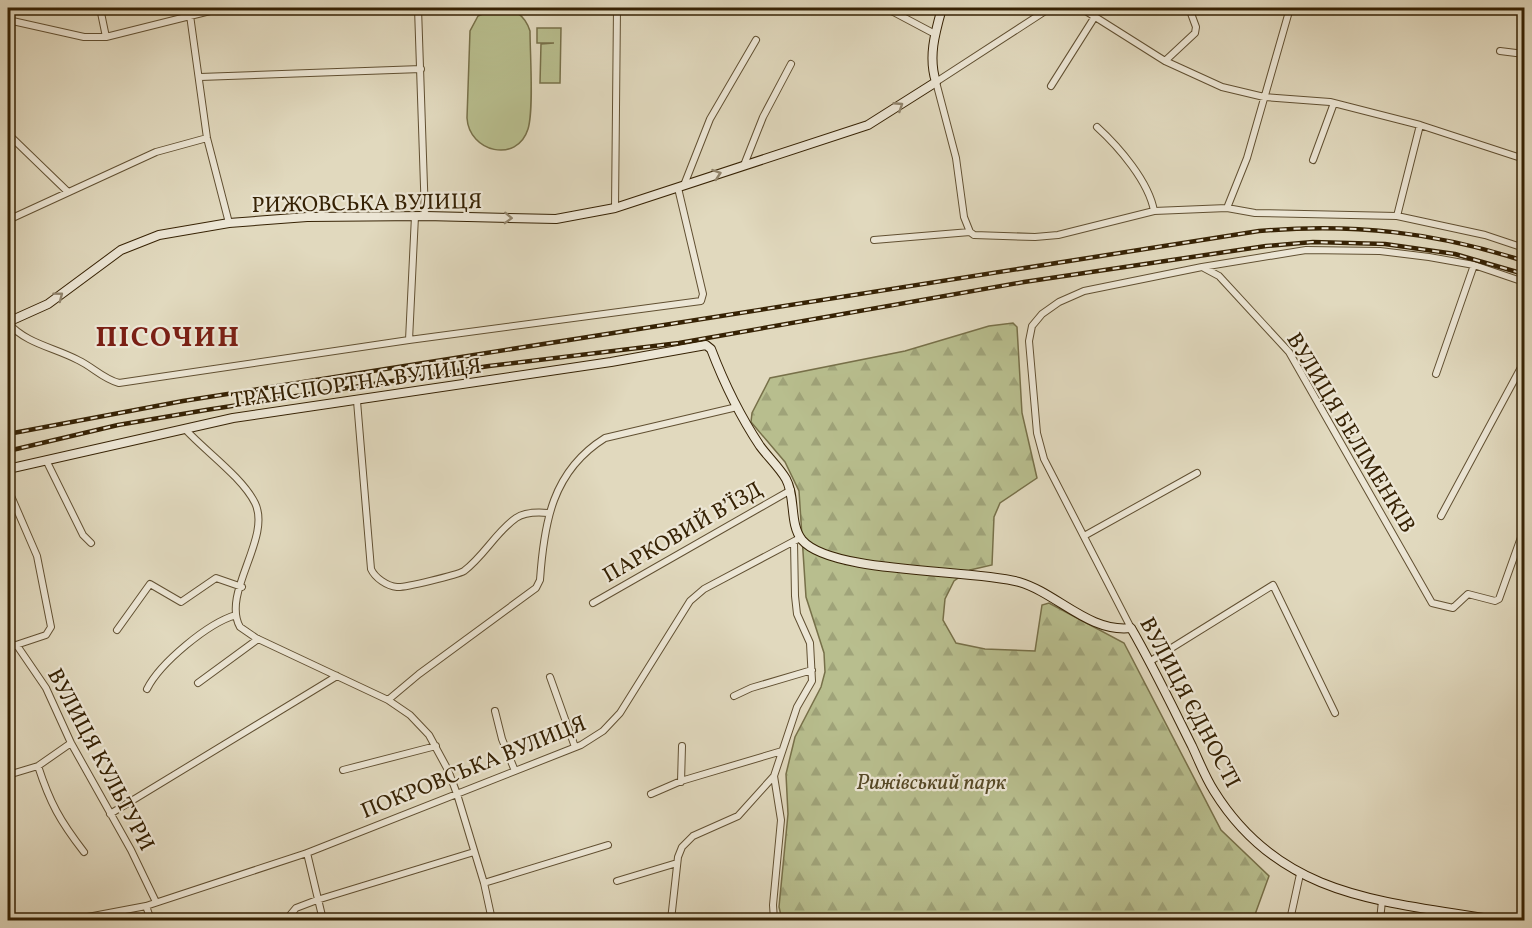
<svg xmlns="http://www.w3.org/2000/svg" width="1532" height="928" font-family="Vollkorn,serif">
<defs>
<pattern id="forest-firs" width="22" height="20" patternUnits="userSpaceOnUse" patternTransform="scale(1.5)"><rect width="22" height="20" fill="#b8be8e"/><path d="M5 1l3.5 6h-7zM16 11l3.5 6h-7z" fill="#9fa379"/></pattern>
</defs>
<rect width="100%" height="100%" fill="#e1d9be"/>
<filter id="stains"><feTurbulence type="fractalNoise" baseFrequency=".00333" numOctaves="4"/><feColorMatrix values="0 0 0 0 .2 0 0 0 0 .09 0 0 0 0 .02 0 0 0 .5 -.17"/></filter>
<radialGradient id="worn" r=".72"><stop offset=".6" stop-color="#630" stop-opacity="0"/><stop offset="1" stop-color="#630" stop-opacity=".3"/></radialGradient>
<!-- grass -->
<path fill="#b8be8e" stroke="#777049" stroke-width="1.5" d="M 497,8 C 513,7 525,15 530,31 C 530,53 534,110 528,129 C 517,164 469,152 467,118 L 470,31 L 478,16 Z
M 537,28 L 561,28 L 560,83 L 540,83 L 541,44 L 554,43 L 537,43 Z"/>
<!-- forest -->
<path fill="url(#forest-firs)" stroke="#777049" stroke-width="1.5" d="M 1013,323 L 1017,327 L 1022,413 L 1037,478 L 1000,503 L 994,517 L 992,565 L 970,570 L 954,581 L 945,599 L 943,620 L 956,643 L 985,649 L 1035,651 L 1042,605 L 1049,603 L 1124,643 L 1221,830 L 1269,876 L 1253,920 L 782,920 L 779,907 L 788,814 L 786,774 L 795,737 L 821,687 L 825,672 L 824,653 L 806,597 L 799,491 L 785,462 L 751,422 L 752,413 L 770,378 L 905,351 L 989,326 Z"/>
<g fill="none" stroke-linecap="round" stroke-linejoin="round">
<defs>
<path id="street" d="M 100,8 L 106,37
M 189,8 L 207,138 L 229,223
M 418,8 L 425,216
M 886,8 L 935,34
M 1081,8 L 1165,61 L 1222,87 L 1264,97 L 1330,102 L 1420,125 L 1524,159
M 8,20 L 84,37 L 106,37 L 222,8
M 1500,51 L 1524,54
M 1165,61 L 1195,33 L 1196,27 L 1189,8
M 200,77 L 421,69
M 1051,86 L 1094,18
M 1097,127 C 1119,147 1149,182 1154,211
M 8,134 L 68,192
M 1313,160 L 1334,103
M 744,165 L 763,117 L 791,64
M 684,185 L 710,119 L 756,40
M 615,208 L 617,8
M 1227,208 L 1247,158 L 1290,8
M 1397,216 L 1420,125
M 8,220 L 156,152 L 207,138
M 970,232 L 964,217 L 956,158 L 936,82 L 1050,8
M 874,240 L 970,232 L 974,235 L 1035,237 L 1058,235 L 1154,211 L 1227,208 L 1255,213 L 1397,216 L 1485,235 L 1524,248
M 1204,268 L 1219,276 L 1289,352 L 1432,603 L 1453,608 L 1468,594 L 1495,601 L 1499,599 L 1524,529
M 8,323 C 27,344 53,347 78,360 C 93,367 103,379 119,383 L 409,340 L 701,301 L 703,294 L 678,188
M 409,340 L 415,216
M 1436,374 L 1474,265
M 357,401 L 371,569 C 375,578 387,586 397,587 C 404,588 457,575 464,571 C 484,556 496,532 516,518 C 525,512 537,512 548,513
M 185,429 C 205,451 242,477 255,503 C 272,538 221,593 240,627 L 256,638 L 388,700 L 410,715 L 429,735 L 448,770 L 457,794 L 484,883 L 492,920
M 46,460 L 83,535 L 91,543
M 8,489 L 37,556 L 51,627 L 46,635 L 16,645
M 1441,516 L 1524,362
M 1084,536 L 1197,473
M 593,603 L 791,490
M 1131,628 L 1044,459 L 1037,433 L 1029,341 L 1032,326 L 1042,314 L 1059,302 L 1084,291 L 1202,267 L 1306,250 L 1380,251 L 1429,257 L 1474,265 L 1524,282
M 117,630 L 150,584 L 181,602 L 216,578 L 242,587
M 8,641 L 18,647 L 46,688 L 71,743 L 131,850 L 156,902
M 1149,662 L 1273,585 L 1335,713
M 550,677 L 575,747
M 198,683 L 258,639
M 147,689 C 160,663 208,623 236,615
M 734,696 L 751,688 L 812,670
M 388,700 L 419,674 L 536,588 L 540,580 C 544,523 552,471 605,438 L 737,407
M 495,711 L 502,739 L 515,771
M 38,766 C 50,803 60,821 84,852
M 343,770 L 436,746
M 8,775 L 38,766 L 71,743
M 681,782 L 682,746
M 651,794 L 681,781 L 782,751
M 110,814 L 337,676
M 307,853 L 323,920
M 617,881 L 677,863
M 484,883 L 608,845
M 146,906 L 151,920
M 8,920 L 15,920
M 72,920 L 146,906 L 307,853 L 581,745 L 603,731 L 620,713 L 690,601 L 704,589 L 800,538
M 286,920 L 296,908 L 317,900 L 474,852
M 671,920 L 678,857 L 682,847 L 693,836 L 738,816 L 774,776
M 774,920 L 773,905 L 781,820 L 774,776 L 797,707 L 812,681 L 810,643 L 797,614 L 795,596 L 794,542
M 1290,920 L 1300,874
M 1380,920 L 1382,901"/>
<path id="secondary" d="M 8,322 L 48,304 L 121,250 L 159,235 L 229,223 L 307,217 L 425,216 L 556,219 L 615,208 L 868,125 L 936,82 C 928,57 935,33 942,8
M 8,469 L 233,418 L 611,362 L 706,345 L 711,349 C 724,383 740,416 760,446 C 768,457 779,467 786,479 C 796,497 789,524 802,540 C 831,574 972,569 1019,582 C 1057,593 1089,633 1131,628 C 1153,666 1172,706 1192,746 C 1199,761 1205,777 1214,791 C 1281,899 1384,901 1497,920"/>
</defs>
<!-- street casing -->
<use href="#street" stroke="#615032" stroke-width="8"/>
<!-- secondary casing -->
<use href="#secondary" stroke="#362204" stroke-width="10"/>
<!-- street -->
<use href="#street" stroke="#ece6d5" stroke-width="6"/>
<!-- secondary -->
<use href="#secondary" stroke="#ece6d5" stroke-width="8"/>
<defs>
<path id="rail" d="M 8,434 L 183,401 L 1259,231 C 1354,223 1434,232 1524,261
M 8,451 L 118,425 L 206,410 L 489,366 L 679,343 L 1024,282 L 1266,246 L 1313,242 L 1385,244 L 1455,254 L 1524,274"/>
</defs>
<!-- rail casing -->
<use href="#rail" stroke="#362204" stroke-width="4.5"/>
<!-- rail -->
<use href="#rail" stroke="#ece6d5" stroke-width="2" stroke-dasharray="7" stroke-linecap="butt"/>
</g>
<!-- one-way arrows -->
<defs><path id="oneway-chevron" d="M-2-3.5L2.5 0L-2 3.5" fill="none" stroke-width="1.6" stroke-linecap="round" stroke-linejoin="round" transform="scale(1.5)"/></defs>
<g stroke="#91846c">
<use href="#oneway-chevron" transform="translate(899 106) rotate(-33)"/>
<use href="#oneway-chevron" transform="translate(717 174) rotate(-19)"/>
<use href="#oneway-chevron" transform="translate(508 218) rotate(2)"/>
<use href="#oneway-chevron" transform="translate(59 296) rotate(-37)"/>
</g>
<g text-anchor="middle" stroke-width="4.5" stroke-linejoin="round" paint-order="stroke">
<!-- street labels -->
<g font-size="22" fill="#362204" stroke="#ece6d5">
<text transform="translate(367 202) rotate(-1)" y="8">РИЖОВСЬКА ВУЛИЦЯ</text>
<text transform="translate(356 382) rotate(-8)" y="8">ТРАНСПОРТНА ВУЛИЦЯ</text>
<text transform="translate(1352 432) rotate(59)" y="8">ВУЛИЦЯ БЕЛІМЕНКІВ</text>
<text transform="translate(682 531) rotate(-30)" y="8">ПАРКОВИЙ В’ЇЗД</text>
<text transform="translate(1191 702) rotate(62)" y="8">ВУЛИЦЯ ЄДНОСТІ</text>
<text transform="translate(102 759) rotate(62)" y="8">ВУЛИЦЯ КУЛЬТУРИ</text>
<text transform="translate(473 766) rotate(-22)" y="8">ПОКРОВСЬКА ВУЛИЦЯ</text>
</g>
<!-- park labels -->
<g font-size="22" font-style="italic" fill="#564926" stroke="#ece6d5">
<text x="931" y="789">Рижівський парк</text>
</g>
<!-- district labels -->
<g font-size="28" font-weight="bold" letter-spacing="1.5" fill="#7a1f14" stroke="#ece6d5">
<text x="168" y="346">ПІСОЧИН</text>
</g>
</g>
<!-- margin -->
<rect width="1532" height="928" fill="none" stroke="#e1d9be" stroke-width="30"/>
<rect x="9" y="9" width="1514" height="910" fill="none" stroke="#362204" stroke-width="3"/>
<rect x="15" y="15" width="1502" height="898" fill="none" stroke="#362204" stroke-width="1.5"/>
<rect width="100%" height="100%" filter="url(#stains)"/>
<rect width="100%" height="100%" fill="url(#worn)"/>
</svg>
